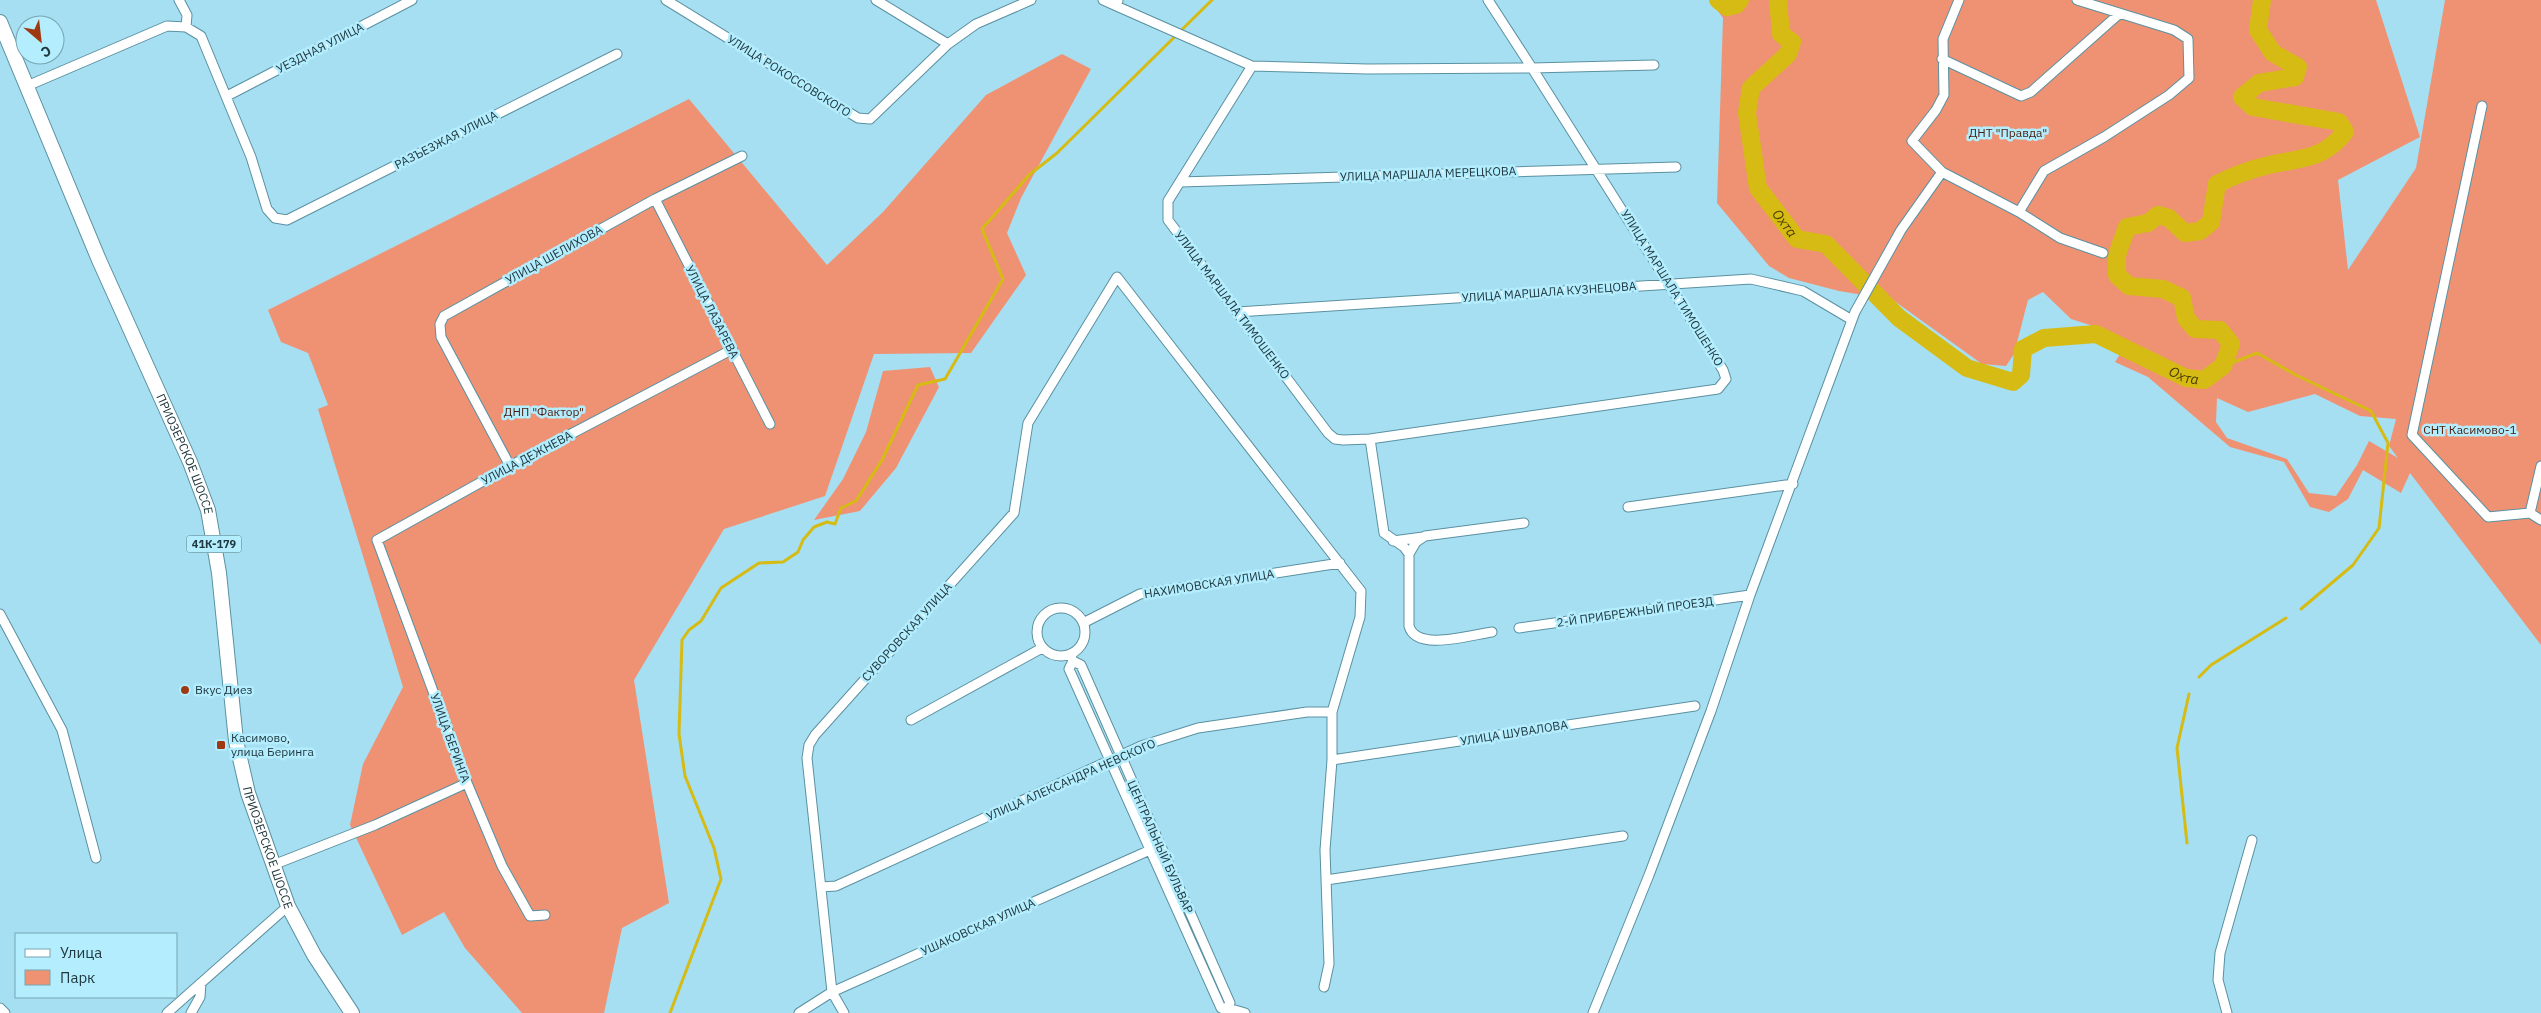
<svg xmlns="http://www.w3.org/2000/svg" width="2541" height="1013" font-family="'IBM Plex Sans',sans-serif">
<rect width="100%" height="100%" fill="#a6dff1"/>
<!-- green -->
<path fill="#ef9274" fill-rule="evenodd" d="M 1710,0 L 2376,0 L 2420,137 L 2338,180 L 2348,270 L 2416,168 L 2445,0 L 2541,0 L 2541,645 L 2410,473 L 2401,493 L 2363,470 L 2348,499 L 2329,512 L 2310,507 L 2284,462 L 2230,447 L 2148,377 L 2115,362 L 2124,348 L 2090,325 L 2071,319 L 2043,292 L 2028,300 L 2014,354 L 2006,366 L 1982,364 L 1893,300 L 1839,291 L 1789,278 L 1769,266 L 1717,203 L 1723,18 ZM 2315,394 L 2360,416 L 2396,419 L 2389,446 L 2398,458 L 2369,441 L 2357,465 L 2336,496 L 2309,493 L 2287,459 L 2227,438 L 2216,422 L 2217,398 L 2248,412 Z
M 1062,54 L 1091,69 L 1021,198 L 1007,233 L 1026,275 L 971,353 L 874,354 L 825,496 L 724,529 L 634,680 L 669,903 L 622,928 L 604,1013 L 522,1013 L 465,948 L 444,912 L 402,935 L 350,825 L 363,764 L 403,687 L 318,409 L 328,405 L 308,353 L 281,342 L 268,310 L 689,99 L 827,265 L 883,212 L 986,95 Z
M 930,367 L 939,387 L 896,468 L 860,511 L 814,520 L 843,479 L 866,432 L 883,371 Z"/>
<g fill="none" stroke-linecap="round" stroke-linejoin="round">
<!-- stream -->
<path stroke="#d6bb14" stroke-width="3" d="M 2204,380 L 2234,362 L 2257,353 L 2296,375 L 2371,411 L 2388,443 L 2379,528 L 2353,565 L 2301,609
M 2199,677 L 2211,665 L 2286,618
M 2187,843 L 2177,748 L 2189,694
M 670,1013 L 721,879 L 714,848 L 685,776 L 679,734 L 682,640 L 689,630 L 701,621 L 721,588 L 759,563 L 783,562 L 798,552 L 803,540 L 814,527 L 827,522 L 835,524 L 841,508 L 856,501 L 882,460 L 918,385 L 945,379 L 1003,279 L 982,229 L 1029,175 L 1057,153 L 1212,0"/>
<!-- river -->
<g stroke="#d6bb14" stroke-width="18">
<path d="M 1718,0 L 1727,7 L 1736,5 L 1740,0"/>
<path id="s1" d="M 1778,0 L 1781,34 L 1792,42 L 1788,54 L 1751,88 L 1747,113 L 1758,188 L 1797,239 L 1826,244 L 1899,318 L 1967,368 L 2013,382 L 2021,375 L 2023,349 L 2044,338 L 2096,334 L 2186,378 L 2204,380 L 2223,366 L 2231,344 L 2220,330 L 2195,329 L 2186,318 L 2182,298 L 2163,289 L 2129,286 L 2117,275 L 2117,255 L 2127,227 L 2148,223 L 2158,215 L 2169,218 L 2185,233 L 2200,231 L 2211,222 L 2217,184 C 2233,176 2251,169 2269,165 C 2301,158 2323,160 2345,132 L 2339,122 L 2253,107 L 2242,97 L 2259,83 L 2295,77 L 2298,67 L 2273,53 L 2258,30 L 2262,0"/>
</g>
<defs>
<path id="street" d="M 179,0 L 187,15 L 186,27
M 666,0 L 858,118 L 870,119 L 948,44 L 976,24 L 1031,0
M 876,0 L 948,44
M 1103,0 L 1114,5 L 1118,1
M 1488,0 L 1532,68 L 1654,65
M 1114,5 L 1252,66
M 1942,59 L 2021,96 L 2031,92 L 2119,14
M 1252,66 L 1368,69 L 1532,68 L 1723,370 L 1726,379 L 1718,389 L 1370,439 L 1343,440 L 1335,439 L 1328,433 L 1168,220 L 1168,201 Z
M 27,86 L 167,26 L 186,27 L 201,36 L 251,157 L 267,209 L 275,218 L 287,220 L 617,54
M 227,96 L 412,0
M 2482,106 L 2412,435 L 2488,517 L 2530,513 L 2541,520
M 1942,172 L 2019,212 L 2060,238 L 2103,253
M 1180,182 L 1676,167
M 655,199 L 770,424
M 2019,212 L 2044,171 L 2104,137 L 2169,95 L 2189,78 L 2188,39 L 2174,30 L 2077,0
M 1237,312 L 1751,279 L 1803,291 L 1852,320
M 1370,439 L 1384,533 L 1404,547 L 1409,554
M 510,466 L 441,337 L 440,324 L 444,316 L 655,199 L 742,156
M 1628,507 L 1793,484
M 2530,513 L 2541,466
M 1393,541 L 1423,537
M1037 632a24 24 0 1 1 48 0a24 24 0 1 1-48 0Z
M 0,614 L 62,730 L 96,858
M 1083,623 L 1140,594 L 1340,563
M 1519,628 L 1750,595
M 1492,632 C 1470,635 1416,652 1409,626 L 1409,554 L 1416,542 L 1425,536 L 1524,523
M 1070,654 L 1073,661 L 1081,665 L 1230,1003 L 1226,1009
M 1073,661 L 1069,669 L 1221,1008 L 1226,1009 L 1227,1011
M 911,720 L 1042,648
M 1332,760 L 1695,706
M 273,865 L 375,825 L 467,783
M 1326,880 L 1623,836
M 821,887 L 836,886 L 1141,746 L 1198,728 L 1307,712 L 1332,712
M 545,915 L 530,916 L 502,866 L 467,783 L 377,540 L 510,466 L 731,350
M 0,1008 L 5,1013
M 167,1013 L 288,906
M 191,1013 L 200,997 L 201,983
M 799,1013 L 832,992 L 1159,846
M 844,1013 L 832,992 L 807,758 L 809,745 L 815,735 L 1014,513 L 1028,423 L 1117,277 L 1361,591 L 1360,617 L 1332,712 L 1332,760 L 1325,850 L 1329,964 L 1324,987
M 1225,1013 L 1235,1010 L 1245,1013
M 1593,1013 L 1649,875 L 1711,711 L 1750,595 L 1855,312 L 1901,230 L 1942,172 L 1912,141 L 1936,110 L 1944,95 L 1943,39 L 1959,0
M 2227,1013 L 2218,980 L 2220,953 L 2252,840"/>
<g id="primary">
<path id="s2" d="M 0,22 L 99,260 L 190,462 L 208,510 L 219,573 L 236,741 L 248,793 L 288,906 L 314,955 L 352,1013"/>
</g>
</defs>
<!-- street casing -->
<use href="#street" stroke="#5a91a1" stroke-width="11"/>
<!-- primary casing -->
<use href="#primary" stroke="#5a91a1" stroke-width="16"/>
<!-- street -->
<use href="#street" stroke="#fff" stroke-width="9"/>
<!-- primary -->
<use href="#primary" stroke="#fff" stroke-width="14"/>
</g>
<!-- markers -->
<g fill="#9e3811" stroke="#b3edfe" stroke-width="2">
<circle cx="185" cy="690" r="5"/>
<rect x="216" y="740" width="10" height="10" rx="2.5"/>
</g>
<g text-anchor="middle" stroke-width="5" stroke-linejoin="round" paint-order="stroke">
<!-- shield labels -->
<rect fill="#b3edfe" stroke="#4c6e78" stroke-width="1" x="186.5" y="535.5" width="55" height="17" rx="4"/>
<g font-size="11" font-weight="bold" fill="#20383f">
<text x="214" y="548">41К-179</text>
</g>
<!-- street labels -->
<g font-size="12" fill="#20383f" stroke="#b3edfe">
<text transform="translate(320 48) rotate(-27)" y="4">УЕЗДНАЯ УЛИЦА</text>
<text transform="translate(789 76) rotate(32)" y="4">УЛИЦА РОКОССОВСКОГО</text>
<text transform="translate(446 140) rotate(-27)" y="4">РАЗЪЕЗЖАЯ УЛИЦА</text>
<text transform="translate(1428 174) rotate(-2)" y="4">УЛИЦА МАРШАЛА МЕРЕЦКОВА</text>
<text transform="translate(554 255) rotate(-29)" y="4">УЛИЦА ШЕЛИХОВА</text>
<text transform="translate(1672 288) rotate(58)" y="4">УЛИЦА МАРШАЛА ТИМОШЕНКО</text>
<text transform="translate(1549 292) rotate(-4)" y="4">УЛИЦА МАРШАЛА КУЗНЕЦОВА</text>
<text transform="translate(1232 305) rotate(53)" y="4">УЛИЦА МАРШАЛА ТИМОШЕНКО</text>
<text transform="translate(712 312) rotate(63)" y="4">УЛИЦА ЛАЗАРЕВА</text>
<text dy="4" stroke="none"><textPath href="#s2" startOffset="470">ПРИОЗЕРСКОЕ ШОССЕ</textPath></text>
<text transform="translate(527 458) rotate(-28)" y="4">УЛИЦА ДЕЖНЕВА</text>
<text transform="translate(1209 584) rotate(-9)" y="4">НАХИМОВСКАЯ УЛИЦА</text>
<text transform="translate(1635 612) rotate(-8)" y="4">2-Й ПРИБРЕЖНЫЙ ПРОЕЗД</text>
<text transform="translate(907 632) rotate(-48)" y="4">СУВОРОВСКАЯ УЛИЦА</text>
<text transform="translate(1514 733) rotate(-9)" y="4">УЛИЦА ШУВАЛОВА</text>
<text transform="translate(450 738) rotate(70)" y="4">УЛИЦА БЕРИНГА</text>
<text transform="translate(1071 780) rotate(-24)" y="4">УЛИЦА АЛЕКСАНДРА НЕВСКОГО</text>
<text transform="translate(1160 847) rotate(66)" y="4">ЦЕНТРАЛЬНЫЙ БУЛЬВАР</text>
<text dy="4" stroke="none"><textPath href="#s2" startOffset="875">ПРИОЗЕРСКОЕ ШОССЕ</textPath></text>
<text transform="translate(978 927) rotate(-24)" y="4">УШАКОВСКАЯ УЛИЦА</text>
</g>
<!-- park labels -->
<g font-size="12" fill="#4b1c0c" stroke="#b3edfe">
<text x="2008" y="137">ДНТ "Правда"</text>
<text x="544" y="416">ДНП "Фактор"</text>
<text x="2470" y="434">СНТ Касимово-1</text>
</g>
<!-- poi labels -->
<g font-size="12" fill="#20383f" stroke="#b3edfe" text-anchor="start">
<text x="195" y="694">Вкус Диез</text>
<text x="231" y="742">Касимово,<tspan x="231" dy="14">улица Беринга</tspan></text>
</g>
<!-- water labels -->
<g font-size="14" font-style="italic" fill="#473c00" stroke="#b3edfe">
<text dy="5" stroke="none"><textPath href="#s1" startOffset="256">Охта</textPath></text>
<text dy="5" stroke="none"><textPath href="#s1" startOffset="752">Охта</textPath></text>
</g>
</g>
<!-- legend -->
<rect x="15" y="933" width="162" height="65" fill="#b3edfe" stroke="#78a5b2"/>
<rect x="25" y="949" width="25" height="8" fill="#ffffff" stroke="#78a5b2"/>
<text x="60" y="958" font-size="15" fill="#20383f">Улица</text>
<rect x="25" y="970" width="25" height="15" fill="#ef9274" stroke="#78a5b2"/>
<text x="60" y="983" font-size="15" fill="#20383f">Парк</text>
<!-- north arrow -->
<g transform="translate(40 40) rotate(152)"><circle r="24" fill="#b3edfe" stroke="#78a5b2"/>
<path d="M0-4L9 19L0 12L-9 19Z" fill="#9e3811"/>
<text y="-8" font-size="14" font-weight="bold" text-anchor="middle" fill="#20383f">С</text>
</g>
</svg>
